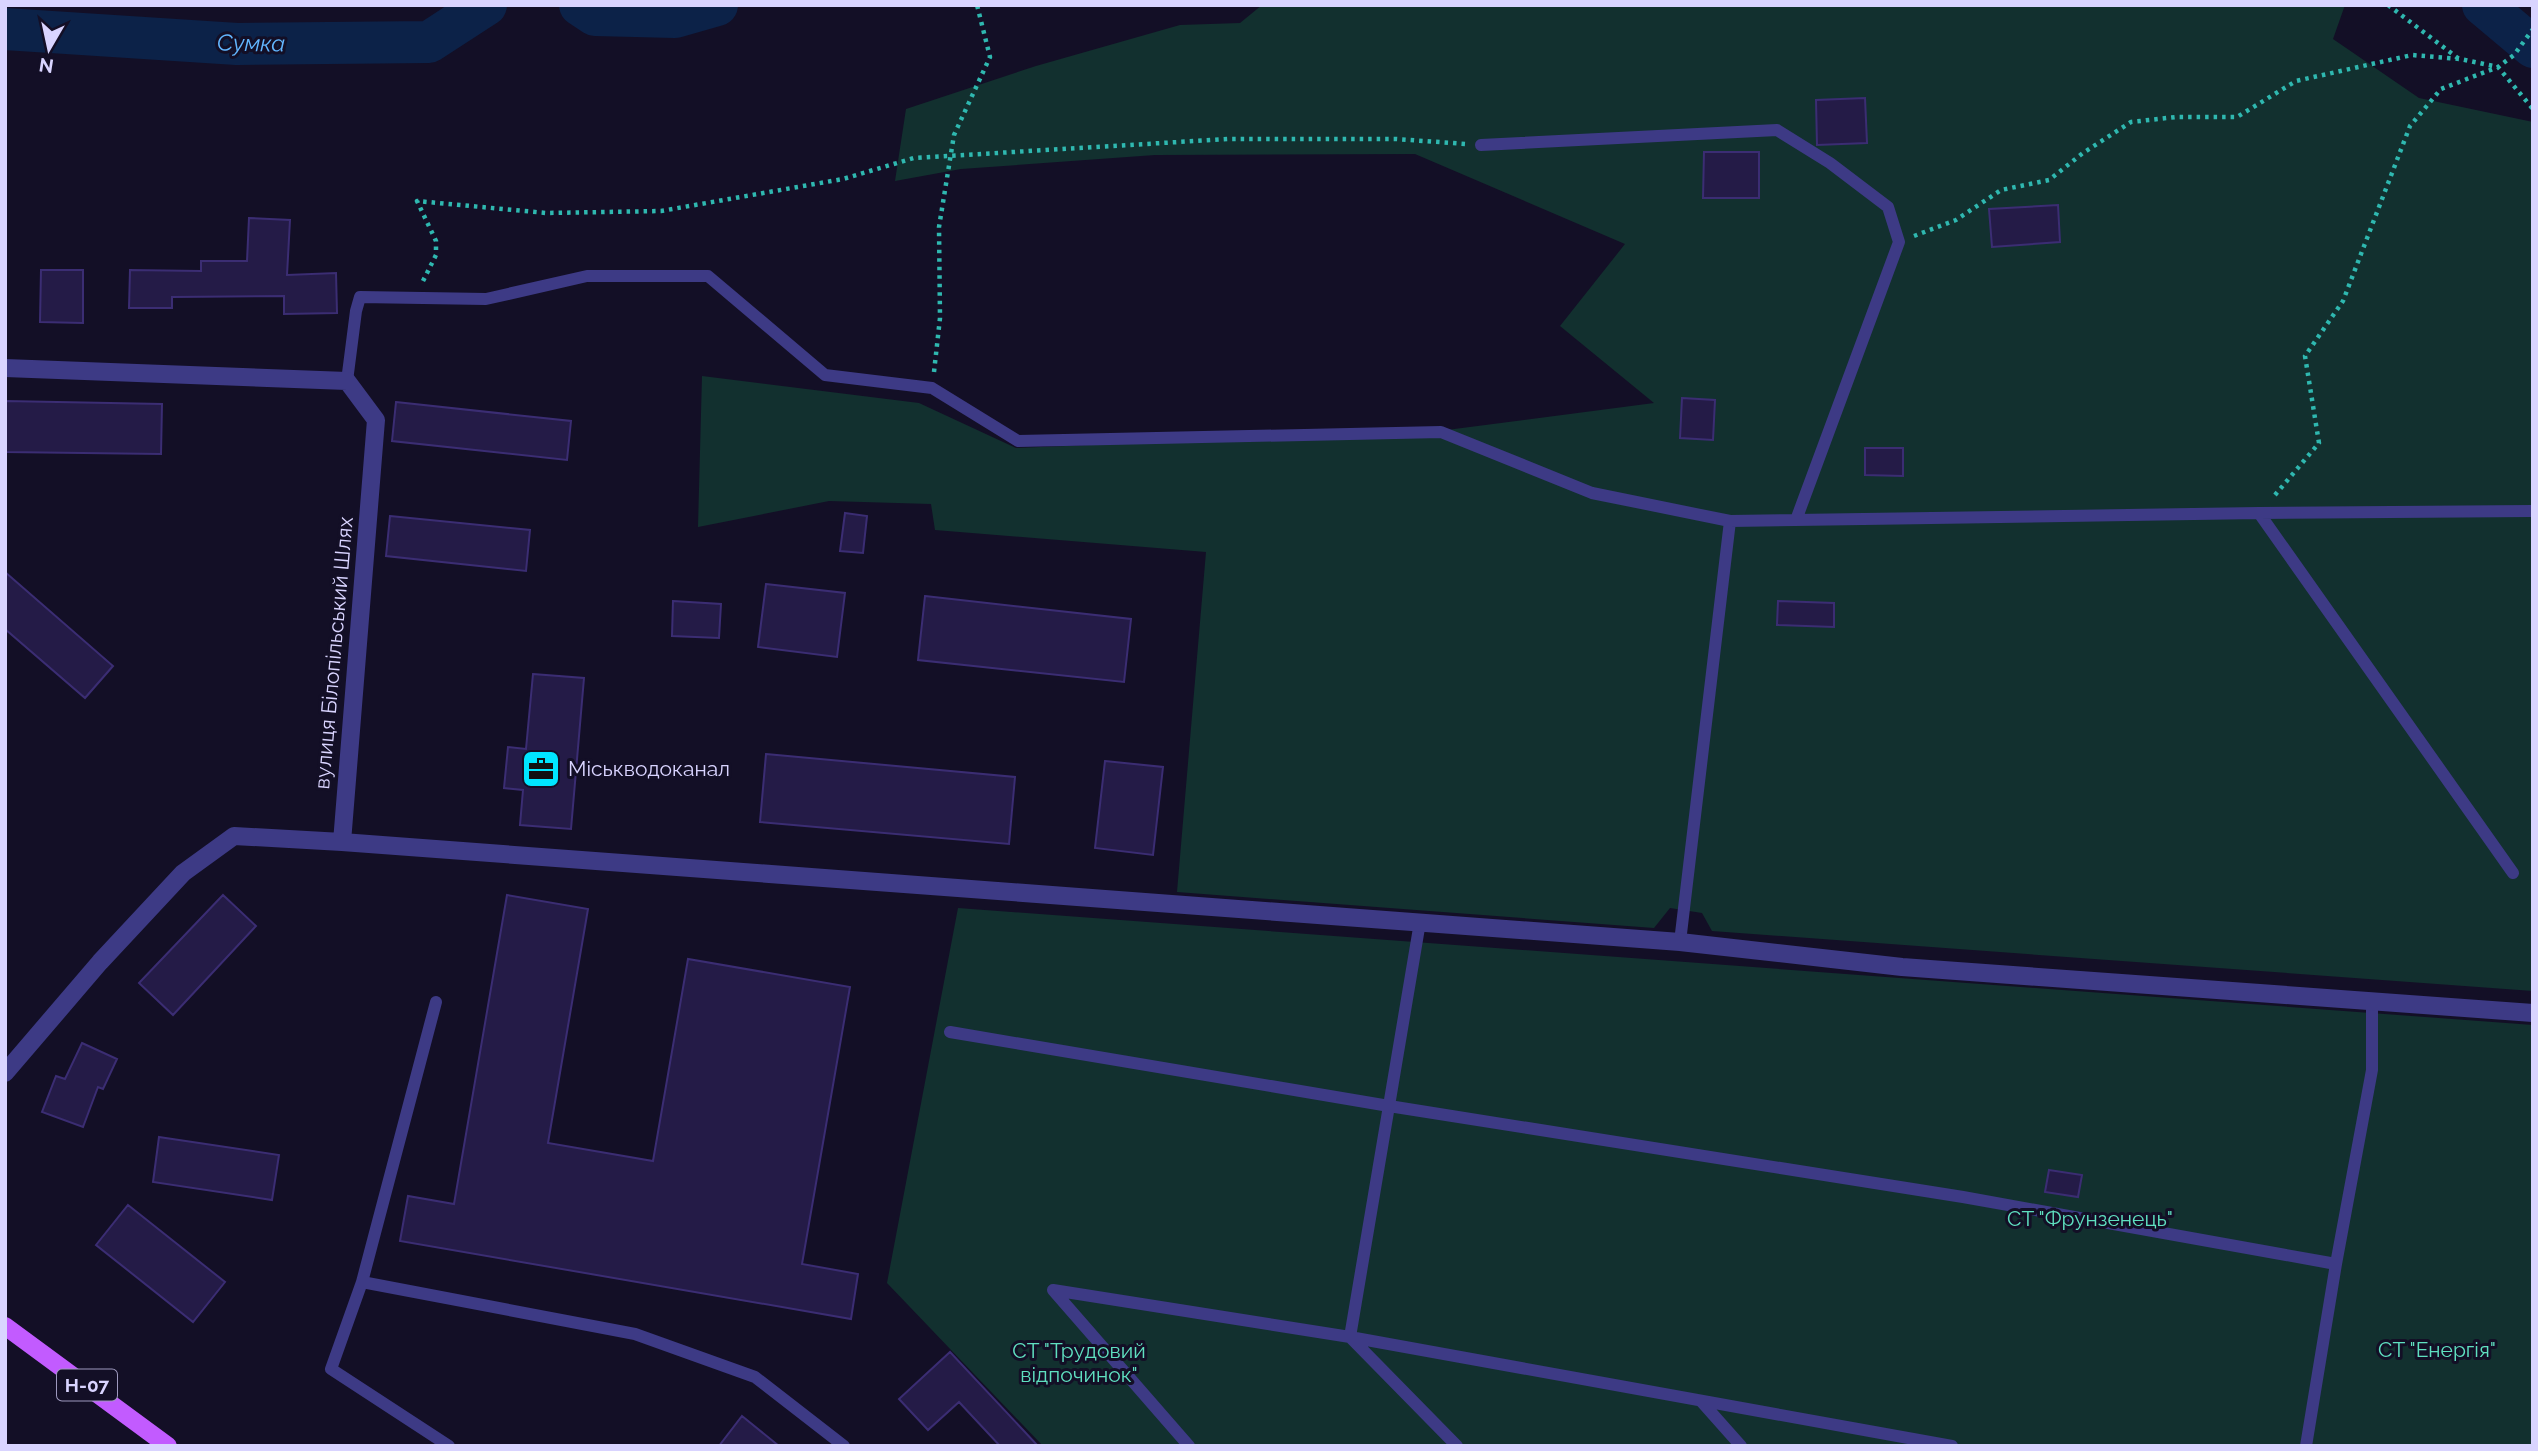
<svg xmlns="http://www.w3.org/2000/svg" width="2538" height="1451" font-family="Raleway,sans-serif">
<rect width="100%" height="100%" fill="#130f26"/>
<!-- green -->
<path fill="#12302f" d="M 1262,5 L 2345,5 L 2333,39 L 2419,98 L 2533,122 L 2533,991 L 1712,931 L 1702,913 L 1670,908 L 1654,928 L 1177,892 L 1206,552 L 935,530 L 931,504 L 829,501 L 698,527 L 702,376 L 919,403 L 1016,448 L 1439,431 L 1654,403 L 1560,326 L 1625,244 L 1415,154 L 1155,155 L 961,169 L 895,181 L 906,109 L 1036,66 L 1180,25 L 1240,23 Z
M 958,908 L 2533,1025 L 2533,1446 L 1043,1446 L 887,1283 Z"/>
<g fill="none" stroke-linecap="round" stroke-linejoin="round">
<!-- river -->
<path stroke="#0c2248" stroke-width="42" d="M 580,5 L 595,15 L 675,17 L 717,5
M 2483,5 L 2533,47
M 5,29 L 237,44 L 429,42 L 486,5"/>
</g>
<!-- building -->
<path fill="#241b47" stroke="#3b2d73" stroke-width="2" d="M 1865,98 L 1867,143 L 1817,145 L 1816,100 Z
M 1704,152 L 1759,152 L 1759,198 L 1703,198 Z
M 2058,205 L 2060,242 L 1992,247 L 1989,209 Z
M 249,218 L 290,220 L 287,275 L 336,273 L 337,313 L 284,314 L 284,296 L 172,297 L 172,308 L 129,308 L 130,270 L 201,271 L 201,261 L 247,261 Z
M 41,270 L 83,270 L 83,323 L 40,322 Z
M 1682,398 L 1715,400 L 1713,440 L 1680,438 Z
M 5,401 L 162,404 L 161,454 L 5,452 Z
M 396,402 L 571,421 L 567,460 L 392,441 Z
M 1865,448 L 1903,448 L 1903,476 L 1865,475 Z
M 845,513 L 867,516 L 863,553 L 840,551 Z
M 390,516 L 530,530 L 526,571 L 386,556 Z
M 5,572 L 113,666 L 85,698 L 5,629 Z
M 766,584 L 845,593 L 837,657 L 758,647 Z
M 925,596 L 1131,619 L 1124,682 L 918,660 Z
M 673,601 L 721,604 L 719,638 L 672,636 Z
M 1778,601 L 1834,603 L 1834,627 L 1777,625 Z
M 533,674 L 584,678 L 571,829 L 520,825 L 523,790 L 504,788 L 508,747 L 526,749 Z
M 766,754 L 1015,777 L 1009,844 L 760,822 Z
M 1105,761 L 1163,767 L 1153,855 L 1095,848 Z
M 223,895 L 256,926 L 173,1015 L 139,983 Z
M 507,895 L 588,909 L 548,1143 L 653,1161 L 688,959 L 850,987 L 802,1264 L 858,1274 L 851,1319 L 400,1241 L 408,1196 L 454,1204 Z
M 82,1043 L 117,1059 L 103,1089 L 98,1087 L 83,1127 L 42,1112 L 56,1076 L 65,1079 Z
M 159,1137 L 279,1155 L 272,1200 L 153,1182 Z
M 2049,1170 L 2082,1175 L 2078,1197 L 2045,1192 Z
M 128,1205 L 225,1282 L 193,1322 L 96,1245 Z
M 950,1352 L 1038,1446 L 1000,1446 L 959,1402 L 928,1430 L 899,1399 Z
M 742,1416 L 779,1446 L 719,1446 Z"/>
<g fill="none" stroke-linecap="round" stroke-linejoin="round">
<!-- path -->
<path stroke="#2fb8b0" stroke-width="4.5" stroke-dasharray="3.5 5" stroke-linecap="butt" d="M 2388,5 L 2459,59
M 1914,236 L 1956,220 L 2001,190 L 2049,180 L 2083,153 L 2131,122 L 2176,117 L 2237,117 L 2296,81 L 2412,55 L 2460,59 L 2498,67 L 2533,109
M 423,281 L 436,255 L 436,241 L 417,201 L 546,213 L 661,211 L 843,179 L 914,158 L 1228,139 L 1396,139 L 1466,144
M 934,372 L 940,318 L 939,227 L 954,135 L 990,57 L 977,5
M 2275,495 L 2319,443 L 2305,356 L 2343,301 L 2410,126 L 2441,89 L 2498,67 L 2514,55 L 2533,29"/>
<!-- lane -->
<path stroke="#3d3a85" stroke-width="12" d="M 1481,145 L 1777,130 L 1830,163 L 1888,207 L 1899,242 L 1796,520
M 347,381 L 356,311 L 360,297 L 486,299 L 587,276 L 708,276 L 825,375 L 932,388 L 1018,441 L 1441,432 L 1592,493 L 1730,521 L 2259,513 L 2513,873
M 2259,513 L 2533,511
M 1420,922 L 1350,1337 L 1457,1446
M 1680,942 L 1730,521
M 436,1002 L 362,1282 L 635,1334 L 755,1377 L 844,1446
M 950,1032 L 1389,1106 L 1963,1197 L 2336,1264
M 362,1282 L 331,1369 L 449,1446
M 1701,1401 L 1741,1446
M 1189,1446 L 1053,1290 L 1350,1337 L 1952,1446
M 2306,1446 L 2336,1264 L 2372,1070 L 2372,1003"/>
<!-- street -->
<path stroke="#3d3a85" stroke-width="18" d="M 5,368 L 347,381 L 376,420 L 342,842 L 234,836 L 183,873 L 100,962 L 5,1073
M 342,842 L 1680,942 L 1902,967 L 2533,1013"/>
<!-- primary -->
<path stroke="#c25bff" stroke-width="18" d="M 5,1326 L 168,1446"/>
</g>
<!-- icons -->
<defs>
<symbol id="office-square" viewBox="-11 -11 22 22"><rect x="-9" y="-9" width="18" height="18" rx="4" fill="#00e5ff" stroke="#130f26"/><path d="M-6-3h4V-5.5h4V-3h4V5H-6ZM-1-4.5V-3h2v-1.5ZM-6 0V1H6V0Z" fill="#111"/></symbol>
</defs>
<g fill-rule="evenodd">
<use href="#office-square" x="519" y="747" width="44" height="44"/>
</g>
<g text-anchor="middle" stroke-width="6" stroke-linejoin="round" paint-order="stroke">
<!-- shield labels -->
<rect fill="#130f26" stroke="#9e99be" stroke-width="2" x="57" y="1369.5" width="60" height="31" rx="5"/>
<g font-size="19" font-weight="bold" fill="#d9d4ff">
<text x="87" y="1392">Н-07</text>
</g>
<!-- street labels -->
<g font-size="21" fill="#d9d4ff" stroke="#130f26">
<text transform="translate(334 653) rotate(-85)" y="7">вулиця Білопільський Шлях</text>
</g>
<!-- poi labels -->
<g font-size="21" fill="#d9d4ff" stroke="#130f26" text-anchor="start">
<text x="568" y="776">Міськводоканал</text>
</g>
<!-- park labels -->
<g font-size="21" fill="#5fe0c0" stroke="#130f26">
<text x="2090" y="1226">СТ "Фрунзенець"</text>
<text x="2437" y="1357">СТ "Енергія"</text>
<text x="1079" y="1358">СТ "Трудовий<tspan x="1079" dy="24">відпочинок"</tspan></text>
</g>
<!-- water labels -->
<g font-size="23" font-style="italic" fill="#62b6ff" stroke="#130f26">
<text transform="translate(251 43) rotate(1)" y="8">Сумка</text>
</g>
</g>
<!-- border -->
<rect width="2538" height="1451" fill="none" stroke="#d9d4ff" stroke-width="14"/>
<!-- north arrow -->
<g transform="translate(49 49) rotate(189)" stroke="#130f26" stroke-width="5" paint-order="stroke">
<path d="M0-5L12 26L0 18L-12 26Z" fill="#d9d4ff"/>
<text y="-10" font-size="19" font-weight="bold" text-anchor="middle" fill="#d9d4ff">N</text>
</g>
</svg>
